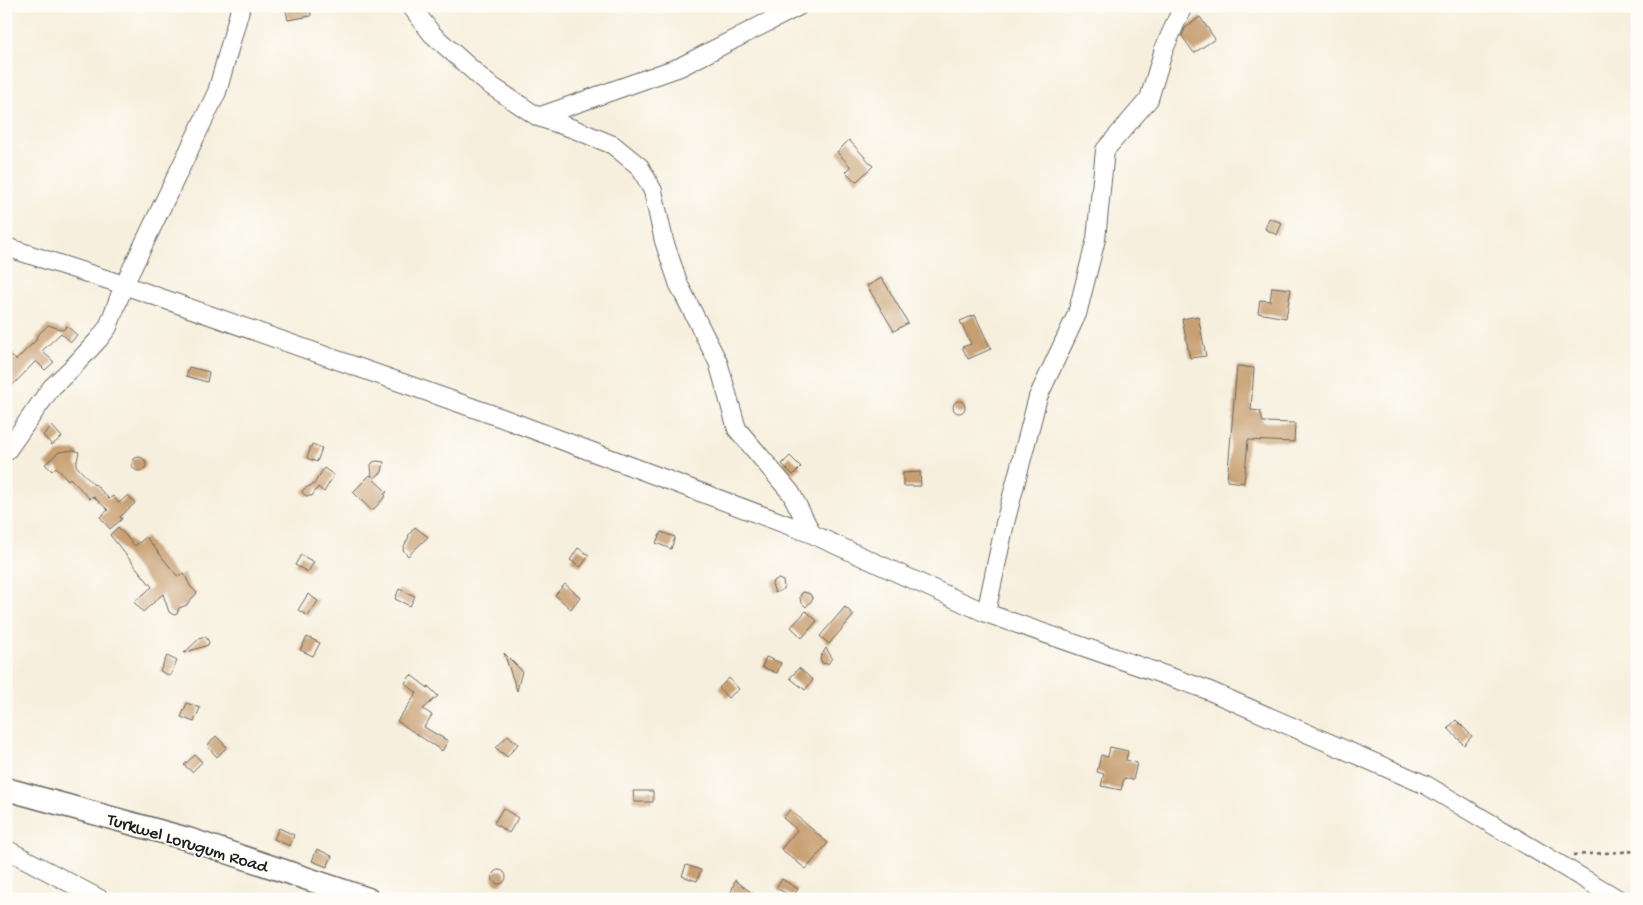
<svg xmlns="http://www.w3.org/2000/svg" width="1643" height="905" font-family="'Gochi Hand',sans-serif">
<rect width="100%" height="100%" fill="#fdfcf7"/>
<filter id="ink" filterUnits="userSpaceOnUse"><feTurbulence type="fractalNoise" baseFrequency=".02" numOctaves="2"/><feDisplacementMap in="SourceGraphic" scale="10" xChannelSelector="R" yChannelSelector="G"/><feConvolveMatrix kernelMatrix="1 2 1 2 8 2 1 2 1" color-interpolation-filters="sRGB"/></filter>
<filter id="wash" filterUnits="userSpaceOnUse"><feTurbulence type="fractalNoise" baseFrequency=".0096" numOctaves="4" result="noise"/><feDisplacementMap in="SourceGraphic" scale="20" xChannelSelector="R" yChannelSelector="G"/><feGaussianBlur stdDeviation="1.12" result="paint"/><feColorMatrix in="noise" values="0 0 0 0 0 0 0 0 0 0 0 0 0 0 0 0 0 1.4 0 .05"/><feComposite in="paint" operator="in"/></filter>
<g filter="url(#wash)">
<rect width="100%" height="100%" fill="#f7efdd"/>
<g id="blocks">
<!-- building -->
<path fill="#c79f71" d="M 285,6 L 310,6 L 311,16 L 288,20 Z
M 1200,17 L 1215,39 L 1194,53 L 1182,36 L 1185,28 Z
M 849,140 L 873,166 L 856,182 L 846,172 L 851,167 L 837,152 Z
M 1269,218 L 1282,223 L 1277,235 L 1265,229 Z
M 882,278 L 908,323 L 894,331 L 867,286 Z
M 1272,287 L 1291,289 L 1286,318 L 1258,313 L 1260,300 L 1270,301 Z
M 975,315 L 991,349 L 968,359 L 962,347 L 971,344 L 960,321 Z
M 1198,316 L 1206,356 L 1190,358 L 1182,319 Z
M 48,325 L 63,330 L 67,326 L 77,335 L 71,342 L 61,333 L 42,351 L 54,362 L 45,370 L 36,361 L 6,392 L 6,351 L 16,360 L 37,339 L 36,337 Z
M 1237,366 L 1254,368 L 1251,410 L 1260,411 L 1263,422 L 1295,423 L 1294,442 L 1248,440 L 1244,483 L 1227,481 Z
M 189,367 L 209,372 L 207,382 L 186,376 Z
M953 407a6 6 0 1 1 12 0a6 6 0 1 1-12 0Z
M 52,426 L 62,437 L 52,445 L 43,435 Z
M 312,444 L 322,448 L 317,462 L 307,458 Z
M 74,450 L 79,452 L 76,465 L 79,469 L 94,485 L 95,484 L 109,499 L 113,496 L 119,503 L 128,495 L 135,503 L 120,517 L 122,519 L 110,529 L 100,517 L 108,510 L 93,496 L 90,499 L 70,478 L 68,480 L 56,467 L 52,471 L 45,464 L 59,452 Z
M 790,456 L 801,467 L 793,475 L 782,464 Z
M132 464a7 7 0 1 1 14 0a7 7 0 1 1-14 0Z
M 377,461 L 384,462 L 382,472 L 373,479 L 387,492 L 384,494 L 386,496 L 372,511 L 353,492 L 370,475 L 372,477 L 371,465 L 373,462 Z
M 324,468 L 334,475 L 324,492 L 318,487 L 312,496 L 306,496 L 302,492 L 305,488 L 314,484 Z
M 920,472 L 921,486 L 903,486 L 903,473 Z
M 118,527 L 135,546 L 146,537 L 178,577 L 184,573 L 190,586 L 197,593 L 187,604 L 187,605 L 179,608 L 177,614 L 174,615 L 169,612 L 163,594 L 143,612 L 134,602 L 152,587 L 110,535 Z
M 415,527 L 428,537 L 408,556 L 403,550 L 404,546 L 409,537 L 408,536 Z
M 661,532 L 675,537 L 671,549 L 656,543 Z
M 578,548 L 589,555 L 581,567 L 570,560 Z
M 301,555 L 314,562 L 308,572 L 295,565 Z
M 778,579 L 783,581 L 784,587 L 782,590 L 775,593 L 772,584 L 773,581 Z
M 565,584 L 580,597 L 571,609 L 555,595 Z
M 399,589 L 415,596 L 410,606 L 395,599 Z
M 804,592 L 810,594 L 813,599 L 806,607 L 801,602 L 800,598 L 801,594 Z
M 308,594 L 318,601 L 308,616 L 298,610 Z
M 845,607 L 854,615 L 829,644 L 820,636 Z
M 806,611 L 817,621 L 802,638 L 791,627 Z
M 201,637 L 206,637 L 209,642 L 208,645 L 184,653 Z
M 307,637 L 320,643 L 313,656 L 300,650 Z
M 826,648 L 832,658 L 828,664 L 822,663 L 820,658 Z
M 504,653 L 522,671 L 517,691 Z
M 167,656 L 177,661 L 170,676 L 160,671 Z
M 766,657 L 781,663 L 777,673 L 762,667 Z
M 799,668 L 813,680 L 805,690 L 790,678 Z
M 411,675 L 428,688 L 428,686 L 438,696 L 423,709 L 432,715 L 424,727 L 448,741 L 442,751 L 397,721 L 417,693 L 405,683 Z
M 729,678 L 739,689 L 728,698 L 719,688 Z
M 187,703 L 200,708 L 194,722 L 181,717 Z
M 1456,720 L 1472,736 L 1464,745 L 1448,728 Z
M 508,735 L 518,744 L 507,757 L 496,748 Z
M 216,736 L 227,747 L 217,757 L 207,746 Z
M 1110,747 L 1128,751 L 1126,760 L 1137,763 L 1133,780 L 1124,778 L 1121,790 L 1101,786 L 1104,774 L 1097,772 L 1101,755 L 1108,757 Z
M 195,755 L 202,762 L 192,772 L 184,765 Z
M 633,791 L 653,791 L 653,802 L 634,802 Z
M 503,808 L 518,818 L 509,833 L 494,823 Z
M 790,810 L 828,843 L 806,869 L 781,849 L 797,830 L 783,818 Z
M 279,828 L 294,835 L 290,846 L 274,839 Z
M 317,849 L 332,856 L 327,867 L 312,861 Z
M 686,865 L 701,870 L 697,881 L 682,876 Z
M492 877a7 7 0 1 1 14 0a7 7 0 1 1-14 0Z
M 782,879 L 798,889 L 793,897 L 776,888 Z
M 735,880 L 744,887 L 760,899 L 729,899 Z"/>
</g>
</g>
<g filter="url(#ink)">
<use href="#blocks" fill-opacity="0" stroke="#696660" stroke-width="1"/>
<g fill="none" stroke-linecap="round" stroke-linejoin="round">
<defs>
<path id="minor" d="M 411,6 L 432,34 L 487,83 L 538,117 L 574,129 L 613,145 L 640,167 L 653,191 L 664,241 L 679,285 L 718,362 L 737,429 L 791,493 L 812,534
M 538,117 L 680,67 L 799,6
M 6,247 L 124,285 L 502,418 L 812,534 L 986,613 L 1205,689 L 1426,785 L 1618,899
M 6,452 L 51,388 L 75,365 L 99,339 L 108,327 L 124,285 L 217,92 L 241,6
M 986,613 L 1005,523 L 1038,397 L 1077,314 L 1096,239 L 1105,150 L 1149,99 L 1164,49 L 1183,6
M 6,849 L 100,899"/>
<path id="major" d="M 6,789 L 188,839 L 368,899"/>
</defs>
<!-- minor casing -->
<use href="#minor" stroke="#696660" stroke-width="20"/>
<!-- major casing -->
<use href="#major" stroke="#696660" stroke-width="25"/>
<!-- path -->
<path stroke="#696660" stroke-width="2.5" stroke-dasharray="4 4" stroke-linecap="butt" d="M 1573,855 L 1637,851"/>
<!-- minor -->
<use href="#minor" stroke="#fff" stroke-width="18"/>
<!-- major -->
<use href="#major" stroke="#fff" stroke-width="22"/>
</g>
</g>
<g text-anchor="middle" stroke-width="4" stroke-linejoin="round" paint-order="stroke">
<!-- street labels -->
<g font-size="18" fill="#1c1c1c" stroke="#fdfcf7">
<text transform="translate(188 842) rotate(17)" y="6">Turkwel Lorugum Road</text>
</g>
</g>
<!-- margin -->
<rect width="1643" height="905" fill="none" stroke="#fdfcf7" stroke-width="25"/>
</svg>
